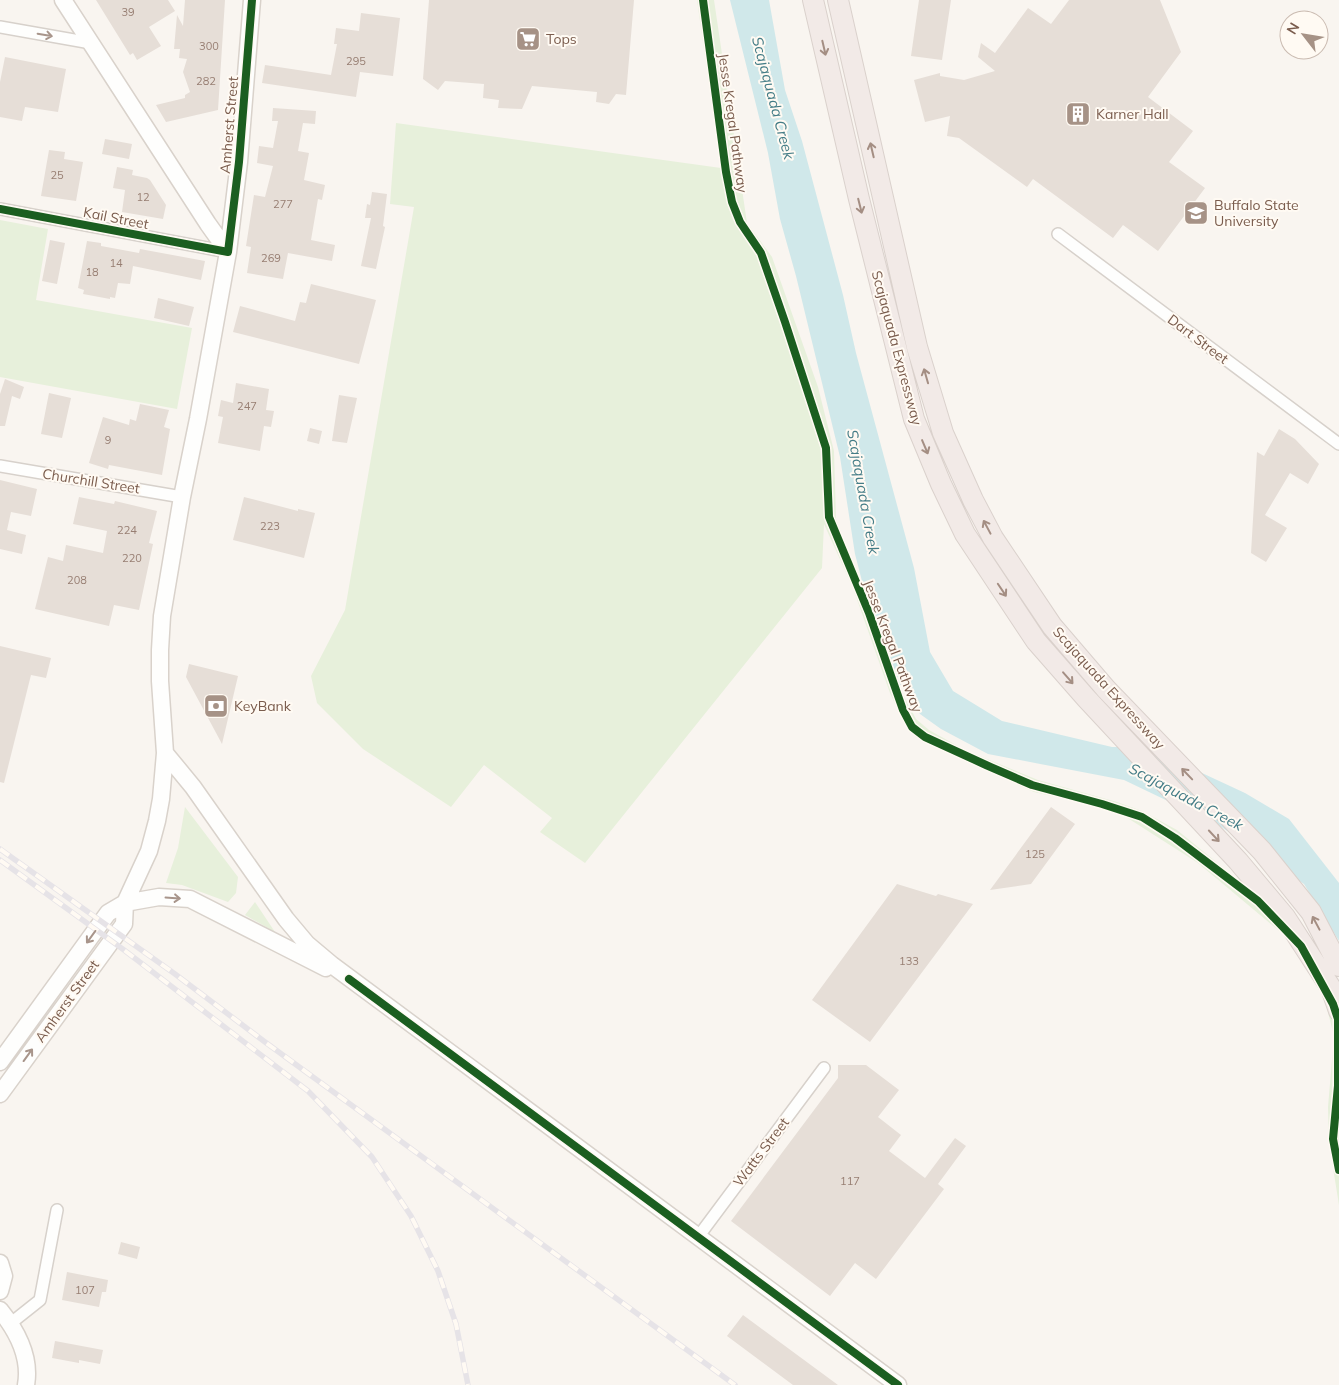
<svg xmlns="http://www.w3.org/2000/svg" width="1339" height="1385" font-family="Mulish,sans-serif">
<rect width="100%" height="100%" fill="#f9f5f0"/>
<!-- green -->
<path fill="#e7f0db" d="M 697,0 L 714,0 L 747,223 L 772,257 L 818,387 L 834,451 L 836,519 L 899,687 L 916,719 L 929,730 L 965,750 L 1038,780 L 1117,802 L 1142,811 L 1177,830 L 1258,896 L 1339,991 L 1339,1205 L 1329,1143 L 1328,1107 L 1334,1036 L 1323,993 L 1290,940 L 1198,863 L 1126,817 L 1091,805 L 1034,792 L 967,762 L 916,737 L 904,723 L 890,693 L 853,588 L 824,524 L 822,568 L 585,863 L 540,832 L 552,818 L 484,765 L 451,807 L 363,749 L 317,703 L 311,676 L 345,610 L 414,207 L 390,204 L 396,123 L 721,168 Z
M 0,220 L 48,229 L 36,300 L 192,328 L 177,409 L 0,377 Z
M 185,807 L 238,877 L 236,893 L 228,902 L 182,885 L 166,883 L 178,848 Z
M 255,902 L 275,932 L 245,915 Z"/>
<!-- water -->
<path fill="#d0e8ea" d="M 730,0 L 769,0 L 785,90 L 802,141 L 843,295 L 856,353 L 914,568 L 930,652 L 953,691 L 1002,721 L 1112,747 L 1146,747 L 1245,793 L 1289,819 L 1339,883 L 1339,941 L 1304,884 L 1220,826 L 1124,780 L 988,754 L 941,729 L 920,714 L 900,684 L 863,585 L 855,554 L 840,457 L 796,276 L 780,219 L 768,153 Z"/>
<!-- building -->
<path fill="#e6ded7" d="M 96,0 L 168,0 L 175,11 L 149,27 L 161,46 L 137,60 L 133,53 L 130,55 Z
M 185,0 L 225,0 L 218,110 L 166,122 L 156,105 L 185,98 L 185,95 L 190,92 L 183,72 L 187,59 L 179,58 L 180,49 L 174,49 L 177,15 L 183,26 Z
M 429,0 L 634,0 L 626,95 L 616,94 L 609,104 L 596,102 L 597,92 L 532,86 L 522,109 L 498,108 L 499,100 L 483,98 L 484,84 L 445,81 L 438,90 L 423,79 Z
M 919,0 L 951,0 L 942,60 L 911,56 Z
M 1069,0 L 1160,0 L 1181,52 L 1148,97 L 1193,131 L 1169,162 L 1205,188 L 1158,251 L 1123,225 L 1113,238 L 1033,179 L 1027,187 L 959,138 L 947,136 L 950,116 L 925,122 L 914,80 L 940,73 L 940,76 L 964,80 L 995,71 L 978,57 L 981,43 L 995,53 L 1028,8 L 1051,24 Z
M 361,13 L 400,18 L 393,76 L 360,72 L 356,97 L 262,83 L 265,65 L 331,75 L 337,44 L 334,44 L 336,28 L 359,31 Z
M 5,57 L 66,69 L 58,112 L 25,107 L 22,121 L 0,117 L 0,82 Z
M 273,108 L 316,111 L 315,124 L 303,123 L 298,151 L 309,153 L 304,180 L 325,185 L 322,200 L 318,199 L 311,240 L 335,245 L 332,261 L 288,253 L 283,279 L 247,273 L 251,247 L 246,246 L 254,195 L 265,197 L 273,166 L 257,163 L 259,146 L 273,148 L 278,121 L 272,121 Z
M 105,139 L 132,144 L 129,159 L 102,154 Z
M 49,150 L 65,152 L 64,159 L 83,162 L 76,201 L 41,196 Z
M 117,167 L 133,170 L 132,175 L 147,178 L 150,180 L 166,205 L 163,219 L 122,212 L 125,190 L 113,188 Z
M 372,192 L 387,194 L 383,226 L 385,227 L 376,269 L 361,266 L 371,218 L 365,218 L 367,204 L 370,205 Z
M 50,240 L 65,243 L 57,284 L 42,281 Z
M 87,241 L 101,243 L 101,246 L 139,253 L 140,249 L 205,261 L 201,280 L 133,266 L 130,284 L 118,283 L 115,298 L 110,297 L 110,299 L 83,294 L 84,290 L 78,288 Z
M 311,284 L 376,300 L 359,364 L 233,332 L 240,306 L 295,321 L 300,302 L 306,303 Z
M 158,298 L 194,307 L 189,326 L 154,318 Z
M 5,379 L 24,387 L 20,399 L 12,396 L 5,426 L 0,426 L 0,394 Z
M 236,383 L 269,389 L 266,410 L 274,411 L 271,427 L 264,426 L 260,451 L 218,443 L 223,417 L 218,416 L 221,400 L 233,403 Z
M 49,393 L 71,398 L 62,438 L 41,434 Z
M 339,395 L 357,398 L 347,443 L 332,441 Z
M 140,404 L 169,410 L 164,427 L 170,429 L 162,475 L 109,465 L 108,469 L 89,463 L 103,417 L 129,425 L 130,419 L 136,421 Z
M 310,428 L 322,431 L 319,444 L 307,441 Z
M 1279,429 L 1295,439 L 1319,464 L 1308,484 L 1290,473 L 1265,515 L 1287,528 L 1266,562 L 1251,553 L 1257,452 L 1264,456 Z
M 0,480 L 37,489 L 31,516 L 11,512 L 7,530 L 26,535 L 22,554 L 0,549 Z
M 79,497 L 114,504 L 115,501 L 157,511 L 149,543 L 153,544 L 139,610 L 114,605 L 109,626 L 35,609 L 48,557 L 63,561 L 66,545 L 103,553 L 107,531 L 73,524 Z
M 244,497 L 298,511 L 298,509 L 315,513 L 304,558 L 233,540 Z
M 0,646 L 51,658 L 46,678 L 31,675 L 4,783 L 0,782 Z
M 189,664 L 238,676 L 222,744 L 186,677 Z
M 1051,807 L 1075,824 L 1031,884 L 990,890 Z
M 897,884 L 936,896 L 938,894 L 973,904 L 870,1042 L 812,1000 Z
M 838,1065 L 866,1065 L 899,1090 L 878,1117 L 901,1135 L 889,1151 L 925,1178 L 955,1138 L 966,1146 L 938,1184 L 944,1189 L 876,1279 L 855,1263 L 830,1296 L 731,1221 L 838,1078 Z
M 121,1242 L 140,1247 L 137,1259 L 118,1254 Z
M 67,1272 L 108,1280 L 106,1292 L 102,1292 L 99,1307 L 62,1300 Z
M 743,1315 L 838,1385 L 793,1385 L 727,1336 Z
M 55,1341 L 103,1350 L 100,1364 L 79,1360 L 79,1363 L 52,1358 Z"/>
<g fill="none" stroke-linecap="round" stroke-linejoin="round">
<defs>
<path id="street" d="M 0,27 L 91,43
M 0,209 L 228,252
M 1058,234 L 1339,444
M 0,466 L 182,497
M 698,1237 L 824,1068
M 11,1323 L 40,1300 L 57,1210"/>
<path id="secondary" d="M 63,0 L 208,224 L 228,252
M 165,753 L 193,787 L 286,919 L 307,944 L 332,965 L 898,1385
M 0,1062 L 108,913 L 125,903 L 159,897 L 190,899 L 326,968
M 0,1094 L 124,924 L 125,903 L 149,851 L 157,821 L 161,799 L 165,753 L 160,681 L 160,650 L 162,616 L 182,497 L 198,419 L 228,252 L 239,162 L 252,0
M 0,1263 L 4,1276 L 0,1291
M 0,1310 C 17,1331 31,1357 26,1385"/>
<path id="highway" d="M 813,0 L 859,199 L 914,419 L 941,484 L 965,534 L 1036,641 L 1086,698 L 1238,861 L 1285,917 L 1331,988 L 1339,1011
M 838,0 L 917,347 L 943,433 L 973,500 L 993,538 L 1052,626 L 1106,689 L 1262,851 L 1311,912 L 1339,966"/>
</defs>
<!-- street casing -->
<use href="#street" stroke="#d7d1cb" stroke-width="14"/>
<!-- secondary casing -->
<use href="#secondary" stroke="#d9d2cb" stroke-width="19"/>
<!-- highway casing -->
<use href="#highway" stroke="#dad1cc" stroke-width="22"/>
<!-- street -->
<use href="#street" stroke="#fefefd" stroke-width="11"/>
<!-- secondary -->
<use href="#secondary" stroke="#fefefd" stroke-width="16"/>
<!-- highway -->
<use href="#highway" stroke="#f2eae7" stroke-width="20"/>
<defs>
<path id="rail" d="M 0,849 L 175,974 L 265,1042 L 735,1385
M 0,860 L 124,950 L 308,1091 L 372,1157 L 411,1216 L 438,1271 L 456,1324 L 468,1385"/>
</defs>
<!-- rail casing -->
<use href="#rail" stroke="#e6e3e7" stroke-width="5.5"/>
<!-- rail -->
<use href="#rail" stroke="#fffaf3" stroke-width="4" stroke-dasharray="11" stroke-linecap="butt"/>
<defs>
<path id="cycleway" d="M 703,0 L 726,172 L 732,202 L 740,222 L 761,253 L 785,322 L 826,448 L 829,517 L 869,613 L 903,710 L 912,727 L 925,737 L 986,765 L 1032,785 L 1102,804 L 1142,817 L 1175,838 L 1258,901 L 1301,946 L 1333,1004 L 1338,1019 L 1338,1086 L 1333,1139 L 1339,1170
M 0,209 L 228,252 L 239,162 L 252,0
M 349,979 L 898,1385"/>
</defs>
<!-- cycleway casing -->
<use href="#cycleway" stroke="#fffaf3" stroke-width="11"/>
<!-- cycleway -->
<use href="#cycleway" stroke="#1b5e20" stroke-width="8"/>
</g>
<!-- one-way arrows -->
<defs><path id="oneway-shaft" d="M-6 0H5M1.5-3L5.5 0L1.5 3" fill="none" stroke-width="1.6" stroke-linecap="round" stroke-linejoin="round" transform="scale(1.25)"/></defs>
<g stroke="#a8958b">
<use href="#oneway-shaft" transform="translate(45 35) rotate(10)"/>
<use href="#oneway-shaft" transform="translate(173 898) rotate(4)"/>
<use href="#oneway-shaft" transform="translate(91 937) rotate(126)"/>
<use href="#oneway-shaft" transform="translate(28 1055) rotate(-54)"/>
</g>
<g stroke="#a48e83">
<use href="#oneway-shaft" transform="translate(824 48) rotate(77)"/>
<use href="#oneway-shaft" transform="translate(872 150) rotate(-103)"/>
<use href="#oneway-shaft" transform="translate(860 206) rotate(76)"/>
<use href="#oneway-shaft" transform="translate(926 376) rotate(-106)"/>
<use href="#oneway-shaft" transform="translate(925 447) rotate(67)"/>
<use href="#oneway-shaft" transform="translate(987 527) rotate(-118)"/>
<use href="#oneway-shaft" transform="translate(1002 590) rotate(56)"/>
<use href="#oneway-shaft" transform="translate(1068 678) rotate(49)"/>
<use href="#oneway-shaft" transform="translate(1187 774) rotate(-134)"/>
<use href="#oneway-shaft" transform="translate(1214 836) rotate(47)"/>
<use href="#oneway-shaft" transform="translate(1316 923) rotate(-118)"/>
</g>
<!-- icons -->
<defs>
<symbol id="supermarket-square" viewBox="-11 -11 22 22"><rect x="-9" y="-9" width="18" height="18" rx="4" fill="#a69286" stroke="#fffaf3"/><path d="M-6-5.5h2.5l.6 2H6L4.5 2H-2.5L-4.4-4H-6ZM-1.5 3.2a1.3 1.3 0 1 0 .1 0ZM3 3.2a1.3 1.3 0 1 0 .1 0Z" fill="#fff"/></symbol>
<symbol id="building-square" viewBox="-11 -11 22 22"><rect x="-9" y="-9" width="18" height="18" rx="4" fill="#a69286" stroke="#fffaf3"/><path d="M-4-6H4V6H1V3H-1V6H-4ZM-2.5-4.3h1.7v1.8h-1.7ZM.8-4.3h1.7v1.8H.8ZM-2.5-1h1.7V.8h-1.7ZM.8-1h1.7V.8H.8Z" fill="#fff"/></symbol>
<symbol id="university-square" viewBox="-11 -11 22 22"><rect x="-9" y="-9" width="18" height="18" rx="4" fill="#a69286" stroke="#fffaf3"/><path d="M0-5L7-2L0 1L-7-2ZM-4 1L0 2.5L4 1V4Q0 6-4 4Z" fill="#fff"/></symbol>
<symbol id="bank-square" viewBox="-11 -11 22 22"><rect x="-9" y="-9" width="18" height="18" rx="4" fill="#a69286" stroke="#fffaf3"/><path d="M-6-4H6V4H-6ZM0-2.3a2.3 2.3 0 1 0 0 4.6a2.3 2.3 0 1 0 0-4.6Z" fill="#fff"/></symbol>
</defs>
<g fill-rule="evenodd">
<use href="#supermarket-square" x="514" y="25" width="28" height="28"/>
<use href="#building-square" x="1064" y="100" width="28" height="28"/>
<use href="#university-square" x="1182" y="199" width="28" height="28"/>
<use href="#bank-square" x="202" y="692" width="28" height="28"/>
</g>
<g text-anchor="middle" stroke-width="4" stroke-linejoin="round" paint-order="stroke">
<!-- number labels -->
<g font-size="11" fill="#977e72">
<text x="128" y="16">39</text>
<text x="209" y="50">300</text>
<text x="356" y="65">295</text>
<text x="206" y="85">282</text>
<text x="57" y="179">25</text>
<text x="143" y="201">12</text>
<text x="283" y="208">277</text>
<text x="271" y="262">269</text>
<text x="116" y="267">14</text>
<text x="92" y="276">18</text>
<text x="247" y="410">247</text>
<text x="108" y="444">9</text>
<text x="270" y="530">223</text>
<text x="127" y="534">224</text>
<text x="132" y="562">220</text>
<text x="77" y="584">208</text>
<text x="1035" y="858">125</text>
<text x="909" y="965">133</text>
<text x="850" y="1185">117</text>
<text x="85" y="1294">107</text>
</g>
<!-- poi labels -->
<g font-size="14" fill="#7a5c4d" stroke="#fffaf3" text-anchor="start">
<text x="546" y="44">Tops</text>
<text x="1096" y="119">Karner Hall</text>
<text x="1214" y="210">Buffalo State<tspan x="1214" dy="16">University</tspan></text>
<text x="234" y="711">KeyBank</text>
</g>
<!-- street labels -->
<g font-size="14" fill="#7a5c4d" stroke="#fffaf3">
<text transform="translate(733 123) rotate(82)" y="5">Jesse Kregal Pathway</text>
<text transform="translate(229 125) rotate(-85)" y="5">Amherst Street</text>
<text transform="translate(116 218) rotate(11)" y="5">Kail Street</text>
<text transform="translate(1198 339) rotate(37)" y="5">Dart Street</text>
<text transform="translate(897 348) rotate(75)" y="5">Scajaquada Expressway</text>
<text transform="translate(91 481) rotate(9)" y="5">Churchill Street</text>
<text transform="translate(893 646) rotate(69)" y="5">Jesse Kregal Pathway</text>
<text transform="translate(1109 688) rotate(48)" y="5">Scajaquada Expressway</text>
<text transform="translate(67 1001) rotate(-54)" y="5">Amherst Street</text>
<text transform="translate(761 1152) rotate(-53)" y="5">Watts Street</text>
</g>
<!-- water labels -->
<g font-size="15" font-style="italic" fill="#437c86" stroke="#fffaf3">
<text transform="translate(773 98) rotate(75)" y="5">Scajaquada Creek</text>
<text transform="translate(863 492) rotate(80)" y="5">Scajaquada Creek</text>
<text transform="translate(1186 797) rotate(28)" y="5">Scajaquada Creek</text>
</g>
</g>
<!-- north arrow -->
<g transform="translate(1304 35) rotate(301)"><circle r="24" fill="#fffaf3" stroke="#cabbb1"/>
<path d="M0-4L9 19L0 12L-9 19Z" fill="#a69286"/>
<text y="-8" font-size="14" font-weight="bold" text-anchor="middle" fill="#7a5c4d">N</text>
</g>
</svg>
